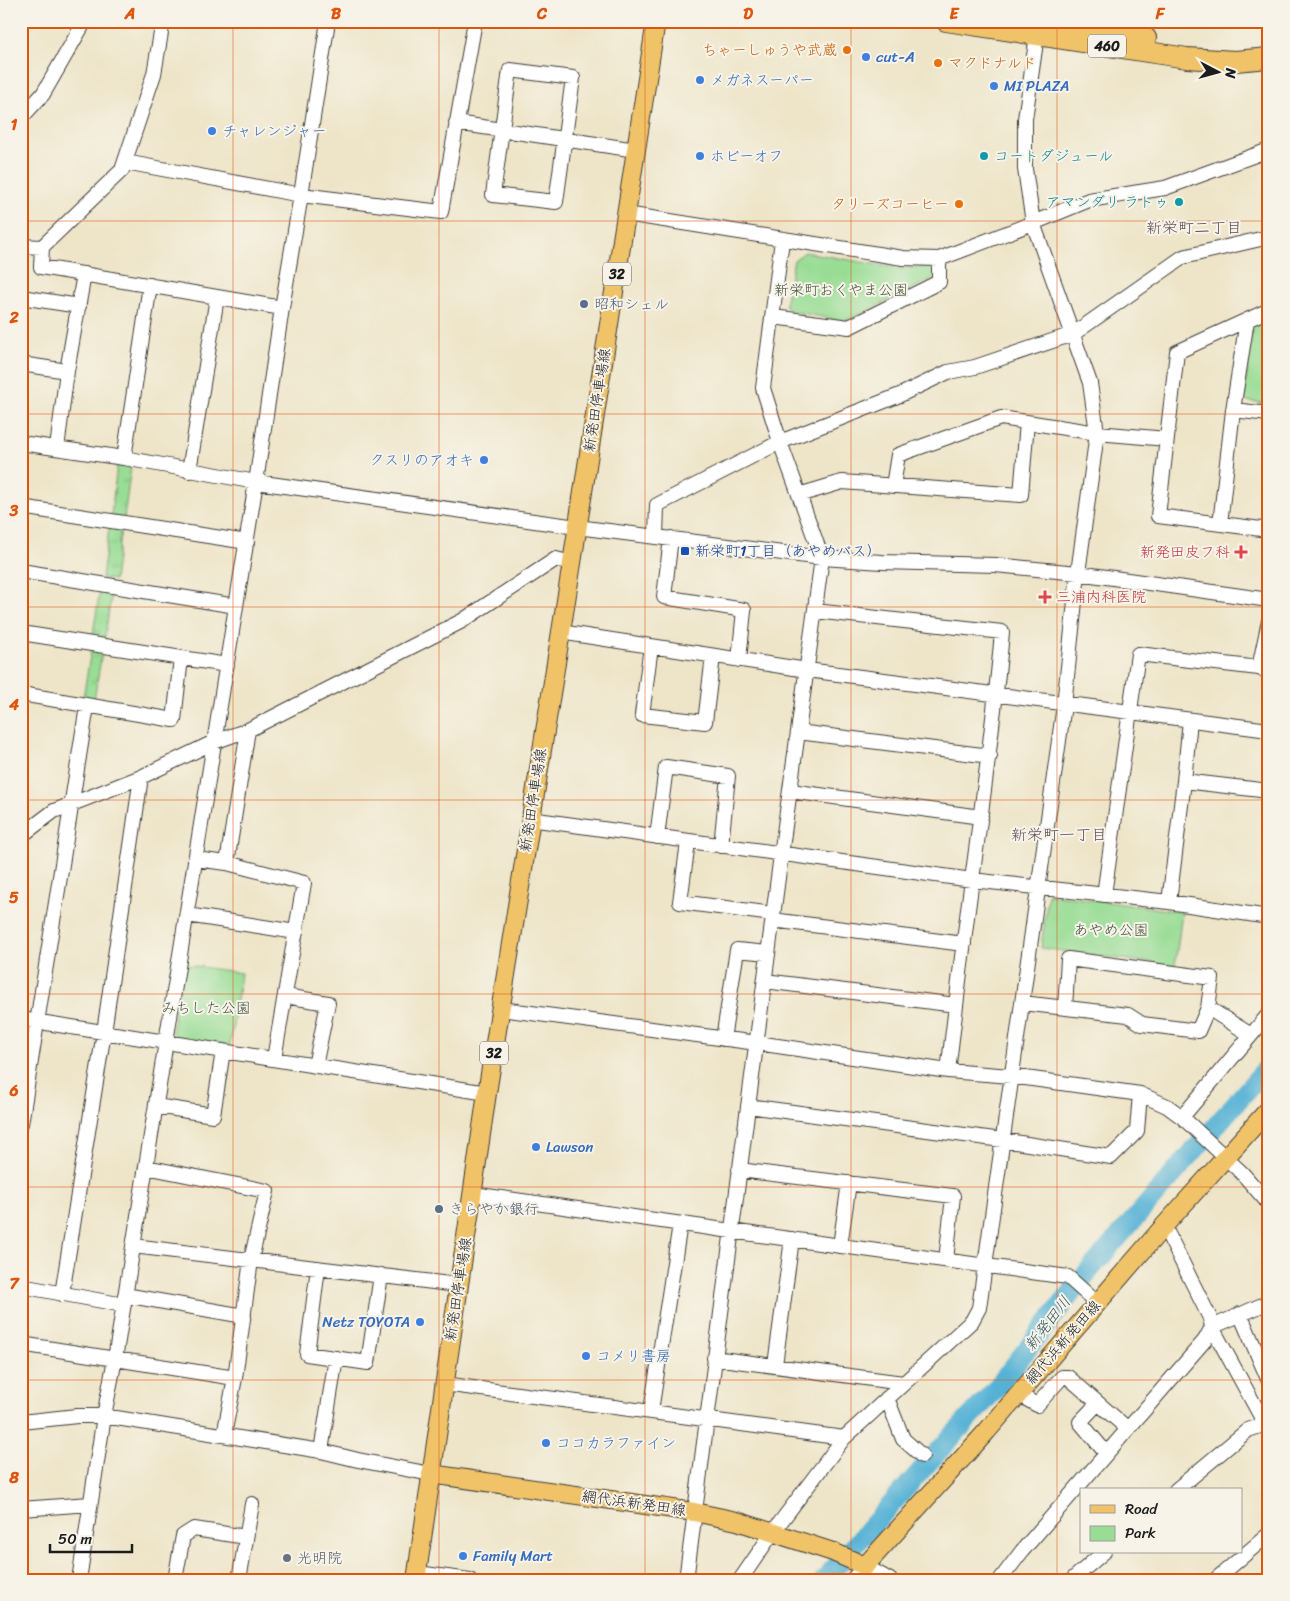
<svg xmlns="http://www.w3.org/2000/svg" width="1290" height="1601" font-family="Sriracha,'Klee One',sans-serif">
<defs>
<pattern id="grass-tufts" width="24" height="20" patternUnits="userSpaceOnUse" patternTransform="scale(1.25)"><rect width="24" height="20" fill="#99dd95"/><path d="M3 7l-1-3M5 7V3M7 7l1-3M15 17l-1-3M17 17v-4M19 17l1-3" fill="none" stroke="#83bd80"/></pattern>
</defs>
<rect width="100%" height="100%" fill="#f7f3e8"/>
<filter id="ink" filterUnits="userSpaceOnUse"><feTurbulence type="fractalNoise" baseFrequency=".02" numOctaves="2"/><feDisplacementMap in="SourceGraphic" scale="10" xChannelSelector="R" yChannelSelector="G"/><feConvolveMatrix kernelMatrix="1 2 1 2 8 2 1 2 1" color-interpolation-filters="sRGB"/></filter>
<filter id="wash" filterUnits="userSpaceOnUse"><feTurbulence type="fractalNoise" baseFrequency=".0096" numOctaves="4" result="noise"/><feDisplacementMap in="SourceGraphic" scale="20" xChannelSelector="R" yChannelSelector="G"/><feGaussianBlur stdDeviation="1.12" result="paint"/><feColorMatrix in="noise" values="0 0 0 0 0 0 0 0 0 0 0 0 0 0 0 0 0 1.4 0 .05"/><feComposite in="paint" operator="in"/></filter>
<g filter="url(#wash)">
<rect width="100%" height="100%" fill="#eee5c9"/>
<!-- grass -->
<path fill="url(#grass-tufts)" stroke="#5a7c58" d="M 117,465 L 131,467 L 124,518 L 111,516 Z
M 109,528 L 121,529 L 114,580 L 102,578 Z
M 100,589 L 112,591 L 104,642 L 92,640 Z
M 91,650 L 102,652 L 94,700 L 83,698 Z"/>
<!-- green -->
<path fill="#99dd95" stroke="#5a7c58" d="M 805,252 L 900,269 L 932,266 L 936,271 L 934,278 L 853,318 L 843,321 L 791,311 L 785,305 L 794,260 Z
M 1269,314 L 1269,404 L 1247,401 L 1244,399 L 1253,321 Z
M 1048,894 L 1182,912 L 1175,966 L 1041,948 Z
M 182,964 L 241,973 L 230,1045 L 177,1038 L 172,1031 Z"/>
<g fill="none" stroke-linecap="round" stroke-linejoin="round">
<!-- river -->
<path stroke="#57b2d5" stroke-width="20" d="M 824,1580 L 935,1455 L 995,1390 L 1087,1273 L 1269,1065"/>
</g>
</g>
<g filter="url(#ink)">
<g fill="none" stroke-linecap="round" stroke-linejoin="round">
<defs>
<path id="minor" d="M 163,21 L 154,74 L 122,170 L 42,247 L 41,267 L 282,308
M 510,70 L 573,78 L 556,202 L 493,195 Z
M 21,118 L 43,94 L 85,21
M 456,123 L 636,150
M 125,162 L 301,195 L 441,212 L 475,21
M 626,214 L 903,258 L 939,259 L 1033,223 L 1089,200 L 1165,188 L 1269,150
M 21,246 L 42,247
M 21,297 L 79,306
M 1269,310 L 1177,352 L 1158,516 L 1269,530
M 773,317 L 849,327 L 939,282 L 939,259
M 21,364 L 67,371
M 1233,410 L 1269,414
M 21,443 L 124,458 L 256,482 L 577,527 L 822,558 L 882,562 L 995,565 L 1078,573 L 1269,600
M 57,448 L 67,371 L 84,274
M 124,458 L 150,285
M 189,471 L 217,297
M 893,486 L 898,455 L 1001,418 L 1097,433 L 1167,439
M 799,495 L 842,482 L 1021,495 L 1027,422
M 21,507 L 247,542
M 1220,524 L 1233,410 L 1247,320
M 656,536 L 657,505 L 780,442 L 900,395 L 948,372 L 975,367 L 1073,334 L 1183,257 L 1269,237
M 671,538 L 664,597 L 744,610 L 739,660
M 21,571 L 236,606
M 815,611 L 1002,632 C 995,715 983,797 972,880 C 963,944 956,1008 948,1071
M 560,632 L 807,670 L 1269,730
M 21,633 L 227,665
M 651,646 L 642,715 L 705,722 L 713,656
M 1259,668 L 1269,621
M 21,694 L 174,720 L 181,658
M 798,732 L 990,756
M 1184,781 L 1269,791
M 790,791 L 981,817
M 530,819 L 972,880 L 1169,902 L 1269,917
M 21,836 L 54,811 L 141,777 L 214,742 L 248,730 L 462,621 L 556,559 L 572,563
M 657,837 L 666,767 L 728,776 L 721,846
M 688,842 L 680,902 L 773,914
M 195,859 L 227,863 L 304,883 L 274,1059
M 227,863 L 248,730
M 1104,895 L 1138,654 L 1259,668 L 1269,672
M 1169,902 L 1184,781 L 1190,720
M 187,915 L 296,932
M 772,920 L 964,944
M 765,981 L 956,1005
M 285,996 L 328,1003 L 315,1066
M 1022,1003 L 1128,1015 L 1142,1024 L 1198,1031 L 1208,1008 L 1251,1035
M 1065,1008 L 1068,959 L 1212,978 L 1208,1008
M 501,1009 L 757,1043 L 948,1071 L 1011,1076 L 1140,1094 L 1167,1106 L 1182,1117 L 1242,1173 L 1269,1204
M 21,1019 L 487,1093
M 723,1039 L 737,950 L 768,953
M 156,1106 L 213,1115 L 223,1051
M 748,1106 L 1002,1140 L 1111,1157 L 1137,1131 L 1140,1094
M 1182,1117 L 1269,1014
M 21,1124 L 87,706
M 146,1167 L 267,1191 L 251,1260 L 235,1378 L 224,1435
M 739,1170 L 953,1196 L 946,1260
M 473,1194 L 731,1231 L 1068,1277 L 1097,1303
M 1164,1226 L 1210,1318 L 1212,1327 L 1265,1424
M 133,1246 L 458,1285
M 840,1246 L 849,1183
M 318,1268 L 307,1354 L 368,1363 L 381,1275
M 21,1286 L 124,1305
M 62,1294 L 104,1032 L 141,777
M 125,1295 L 244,1316
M 1240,1314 L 1269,1381
M 21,1344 L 235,1378
M 714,1358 L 903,1383
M 775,1365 L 792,1239
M 444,1384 L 844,1438
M 1018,1394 L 1037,1405 L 1062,1377 L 1068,1377 L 1128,1429
M 887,1398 L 903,1439 L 922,1456
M 1098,1403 L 1080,1422 L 1106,1453
M 651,1411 L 680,1224
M 21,1422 L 77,1416 L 104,1416 L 321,1451 L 358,1460 L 431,1474
M 321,1451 L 336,1358
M 1176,1490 L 1248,1430 L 1269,1423
M 21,1509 L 90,1504
M 417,1573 L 470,1580
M 79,1580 L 104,1416 L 115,1359 L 256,482 L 282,308 L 301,195 L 328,21
M 175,1580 L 183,1536 L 194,1529 L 246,1537
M 239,1580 L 252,1504
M 686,1580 L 781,855 L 822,558 L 780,442 L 763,388 L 782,240
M 740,1580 L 773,1532 L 844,1438 L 972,1321 L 979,1308 L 1064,705 L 1078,573 L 1097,433 L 1090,383 L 1033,223 L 1025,169 L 1025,119 L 1038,28
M 852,1580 L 865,1566 L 890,1580
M 1000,1580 L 1022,1551 L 1205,1340 L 1212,1327 L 1269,1302
M 1075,1580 L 1074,1578 L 1104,1552
M 1215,1580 L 1269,1534"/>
<path id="major" d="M 431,1474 L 694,1512 L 737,1521 L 833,1552 L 865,1566 L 987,1431 L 1164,1226 L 1269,1109
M 416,1580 L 487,1093 L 572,563 L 656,21"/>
<path id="highway" d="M 946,21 L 1187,58 L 1235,61 L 1269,58
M 1042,21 L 1146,38"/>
</defs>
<!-- minor casing -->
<use href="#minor" stroke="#3c3a36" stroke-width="16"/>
<!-- major casing -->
<use href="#major" stroke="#3c3a36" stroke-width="20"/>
<!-- highway casing -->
<use href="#highway" stroke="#3c3a36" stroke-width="22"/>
<!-- minor -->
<use href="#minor" stroke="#fff" stroke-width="14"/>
<!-- major -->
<use href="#major" stroke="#f1c369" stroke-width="18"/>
<!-- highway -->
<use href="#highway" stroke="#f1c369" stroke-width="20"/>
</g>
</g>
<!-- grid -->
<path fill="none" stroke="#de560d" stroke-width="1" stroke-opacity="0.55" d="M 233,21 L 233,1580M 439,21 L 439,1580M 645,21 L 645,1580M 851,21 L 851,1580M 1057,21 L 1057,1580M 21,221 L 1269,221M 21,414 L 1269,414M 21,607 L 1269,607M 21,800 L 1269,800M 21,994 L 1269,994M 21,1187 L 1269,1187M 21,1380 L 1269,1380"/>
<!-- markers -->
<g fill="#e8710a" stroke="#f7f3e8" stroke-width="2">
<circle cx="847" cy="50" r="5"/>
<circle cx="938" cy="63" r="5"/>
<circle cx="959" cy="204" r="5"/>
</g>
<g fill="#3f7fe0" stroke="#f7f3e8" stroke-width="2">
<circle cx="866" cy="57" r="5"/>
<circle cx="700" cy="80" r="5"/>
<circle cx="994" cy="86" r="5"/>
<circle cx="212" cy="131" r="5"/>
<circle cx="700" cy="156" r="5"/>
<circle cx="484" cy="460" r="5"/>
<circle cx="536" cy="1147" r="5"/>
<circle cx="420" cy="1322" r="5"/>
<circle cx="586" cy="1356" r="5"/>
<circle cx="546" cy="1443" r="5"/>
<circle cx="463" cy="1556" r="5"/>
</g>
<g fill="#0f9aa8" stroke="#f7f3e8" stroke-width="2">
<circle cx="984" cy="156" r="5"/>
<circle cx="1179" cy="202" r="5"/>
</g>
<g fill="#5c6f8a" stroke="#f7f3e8" stroke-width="2">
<circle cx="584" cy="304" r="5"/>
<circle cx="439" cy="1209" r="5"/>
</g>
<rect fill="#1a4fb4" stroke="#f7f3e8" stroke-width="2" x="680" y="546" width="10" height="10" rx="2.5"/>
<g fill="#e0444e" stroke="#f7f3e8" stroke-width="2">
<path d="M1238.5 544.5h5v5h5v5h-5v5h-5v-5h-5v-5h5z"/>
<path d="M1042.5 589.5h5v5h5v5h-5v5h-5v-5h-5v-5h5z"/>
</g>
<circle fill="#6b7280" stroke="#f7f3e8" stroke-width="2" cx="287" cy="1558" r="5"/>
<g text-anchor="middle" stroke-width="4" stroke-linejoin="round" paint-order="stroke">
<!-- shield labels -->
<g fill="#f7f3e8" stroke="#5e5c59" stroke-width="1">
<rect x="1088" y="34.5" width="38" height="23" rx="4"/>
<rect x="603" y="262.5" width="28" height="23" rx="4"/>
<rect x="480" y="1041.5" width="28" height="23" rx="4"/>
</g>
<g font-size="14" font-weight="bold" fill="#1c1c1c">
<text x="1107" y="51">460</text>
<text x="617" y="279">32</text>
<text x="494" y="1058">32</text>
</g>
<!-- food labels -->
<g font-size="15" fill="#c56008" stroke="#f7f3e8" text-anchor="end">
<text x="837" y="55">ちゃーしゅうや武蔵</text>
<text x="948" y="68" text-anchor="start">マクドナルド</text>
<text x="949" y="209">タリーズコーヒー</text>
</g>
<!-- shop labels -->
<g font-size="15" fill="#366cbe" stroke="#f7f3e8" text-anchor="start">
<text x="876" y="62">cut-A</text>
<text x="710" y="85">メガネスーパー</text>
<text x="1004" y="91">MI PLAZA</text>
<text x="222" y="136">チャレンジャー</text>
<text x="710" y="161">ホビーオフ</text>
<text x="474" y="465" text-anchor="end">クスリのアオキ</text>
<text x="546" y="1152">Lawson</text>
<text x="410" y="1327" text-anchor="end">Netz TOYOTA</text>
<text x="596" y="1361">コメリ書房</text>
<text x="556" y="1448">ココカラファイン</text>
<text x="473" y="1561">Family Mart</text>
</g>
<!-- culture labels -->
<g font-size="15" fill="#0d838f" stroke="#f7f3e8" text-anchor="start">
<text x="994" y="161">コートダジュール</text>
<text x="1169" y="207" text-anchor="end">アマンダリ ラトゥ</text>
</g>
<!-- park labels -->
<g font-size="15" fill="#425640" stroke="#f7f3e8">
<text x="841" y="295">新栄町おくやま公園</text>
<text x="1111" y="935">あやめ公園</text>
<text x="206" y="1013">みちした公園</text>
</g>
<!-- service labels -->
<g font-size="15" fill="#4e5e75" stroke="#f7f3e8" text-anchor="start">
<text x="594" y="309">昭和シェル</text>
<text x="449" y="1214">きらやか銀行</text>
</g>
<!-- street labels -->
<g font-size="15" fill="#1c1c1c" stroke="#f7f3e8">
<text transform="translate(597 400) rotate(-81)" y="5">新発田停車場線</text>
<text transform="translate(533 800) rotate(-81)" y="5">新発田停車場線</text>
<text transform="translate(458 1289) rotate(-81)" y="5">新発田停車場線</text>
<text transform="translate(1063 1342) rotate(-49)" y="5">網代浜新発田線</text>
<text transform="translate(634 1503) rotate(8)" y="5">網代浜新発田線</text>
</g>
<!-- transit labels -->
<g font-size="15" fill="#164399" stroke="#f7f3e8" text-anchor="start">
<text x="695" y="556">新栄町1丁目（あやめバス）</text>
</g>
<!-- health labels -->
<g font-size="15" fill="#be3a42" stroke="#f7f3e8" text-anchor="end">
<text x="1230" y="557">新発田皮フ科</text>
<text x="1056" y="602" text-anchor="start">三浦内科医院</text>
</g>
<!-- worship labels -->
<g font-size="15" fill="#5b616d" stroke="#f7f3e8" text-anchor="start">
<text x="297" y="1563">光明院</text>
</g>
<!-- neighbourhood labels -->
<g font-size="16" fill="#61515a" stroke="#f7f3e8">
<text x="1194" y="233">新栄町二丁目</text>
<text x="1059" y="840">新栄町一丁目</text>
</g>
<!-- water labels -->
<g font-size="16" font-style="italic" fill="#345866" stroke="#f7f3e8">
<text transform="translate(1047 1323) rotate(-52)" y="6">新発田川</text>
</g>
</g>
<!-- margin -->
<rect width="1290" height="1601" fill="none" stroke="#f7f3e8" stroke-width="55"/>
<!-- legend -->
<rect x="1080" y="1488" width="162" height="65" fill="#f7f3e8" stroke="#9f9d96"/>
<rect x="1090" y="1505" width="25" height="8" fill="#f1c369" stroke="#9f9d96"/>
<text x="1125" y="1514" font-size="15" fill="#1c1c1c">Road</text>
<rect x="1090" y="1526" width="25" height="15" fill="#99dd95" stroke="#9f9d96"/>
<text x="1125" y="1538" font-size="15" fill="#1c1c1c">Park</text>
<!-- north arrow -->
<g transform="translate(1218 72) rotate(96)" stroke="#f7f3e8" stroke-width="4" paint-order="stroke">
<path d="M0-4L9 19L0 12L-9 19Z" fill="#1c1c1c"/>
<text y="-8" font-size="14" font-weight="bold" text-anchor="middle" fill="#1c1c1c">N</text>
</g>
<!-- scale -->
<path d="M50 1544v8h82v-8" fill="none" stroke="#1c1c1c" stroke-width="2.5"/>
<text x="58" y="1544" font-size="15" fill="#1c1c1c" stroke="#f7f3e8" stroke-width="4" paint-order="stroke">50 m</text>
<rect x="28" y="28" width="1234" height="1546" fill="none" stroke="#de560d" stroke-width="2"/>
<g font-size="16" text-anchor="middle" font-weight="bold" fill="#de560d">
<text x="130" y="19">A</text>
<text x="336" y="19">B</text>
<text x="542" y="19">C</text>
<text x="748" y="19">D</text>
<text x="954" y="19">E</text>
<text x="1160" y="19">F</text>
<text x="14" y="130">1</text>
<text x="14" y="323">2</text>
<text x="14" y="516">3</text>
<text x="14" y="710">4</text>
<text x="14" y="903">5</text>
<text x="14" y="1096">6</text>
<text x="14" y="1289">7</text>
<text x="14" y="1483">8</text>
</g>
</svg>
